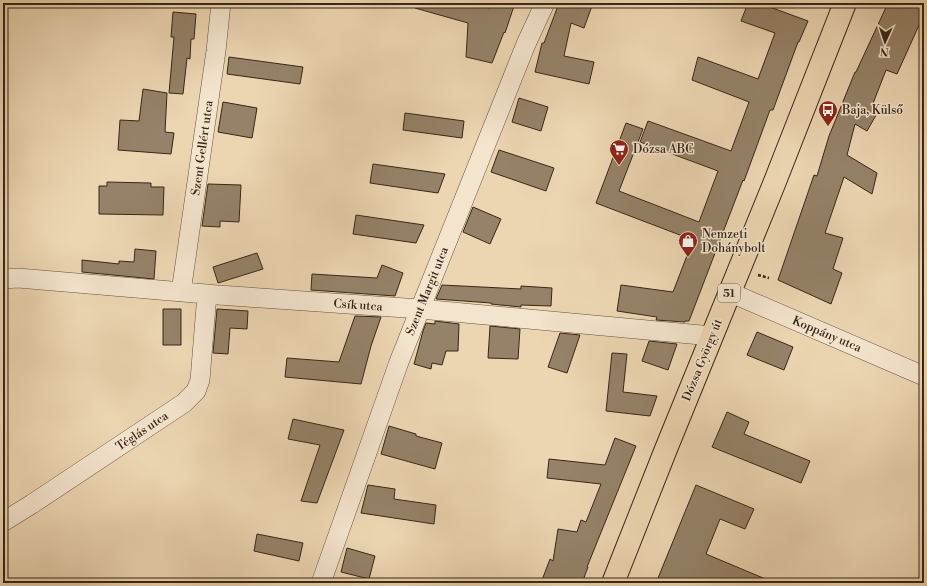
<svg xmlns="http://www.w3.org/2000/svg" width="927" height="586" font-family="'Libre Bodoni',serif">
<rect width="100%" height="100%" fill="#ecd6b2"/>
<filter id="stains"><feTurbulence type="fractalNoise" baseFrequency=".005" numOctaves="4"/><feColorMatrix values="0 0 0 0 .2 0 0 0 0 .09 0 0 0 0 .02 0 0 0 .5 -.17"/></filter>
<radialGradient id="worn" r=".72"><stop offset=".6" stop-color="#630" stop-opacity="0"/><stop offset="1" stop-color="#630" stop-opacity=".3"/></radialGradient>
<!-- building -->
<path fill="#958268" stroke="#372618" d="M 415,3 L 470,3 L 489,8 L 490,3 L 504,3 L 514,6 L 505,33 L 504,32 L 492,63 L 466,57 L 468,23 L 415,8 Z
M 559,3 L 593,3 L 584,28 L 571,23 L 564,56 L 594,62 L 589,84 L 535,72 L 542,43 L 544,43 Z
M 748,3 L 759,3 L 808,21 L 799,42 L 798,42 L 773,110 L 770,110 L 744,181 L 743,180 L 689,321 L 685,321 L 685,322 L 656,320 L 657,317 L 617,311 L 621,285 L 673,292 L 693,240 L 596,203 L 626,123 L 643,129 L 619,191 L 699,222 L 718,171 L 640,142 L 648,121 L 731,151 L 749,102 L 692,80 L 698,57 L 758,79 L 775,33 L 741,21 Z
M 888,3 L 924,3 L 924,14 L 897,74 L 886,70 L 872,106 L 879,110 L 867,131 L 855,124 L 847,155 L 877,173 L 872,194 L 844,177 L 825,233 L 843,238 L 833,269 L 842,273 L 831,304 L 778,280 L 814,175 L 817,176 L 829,136 L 855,72 L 856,72 Z
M 173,12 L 196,14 L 194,39 L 191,39 L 190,59 L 187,58 L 183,94 L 169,93 L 174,37 L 171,37 Z
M 229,57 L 303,67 L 300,84 L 227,74 Z
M 143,89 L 167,93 L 165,132 L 174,133 L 171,154 L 118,150 L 120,120 L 139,121 Z
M 519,98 L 548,107 L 541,131 L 512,122 Z
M 223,102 L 257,108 L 252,138 L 218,132 Z
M 405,113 L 464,121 L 462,138 L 403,130 Z
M 499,150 L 554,168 L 546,191 L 491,172 Z
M 373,164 L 445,174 L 438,193 L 370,183 Z
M 107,182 L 151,183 L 151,187 L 164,187 L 163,215 L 99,214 L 99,186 L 107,186 Z
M 208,184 L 241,185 L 239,222 L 220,221 L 220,227 L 202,226 Z
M 473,207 L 501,219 L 490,244 L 463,232 Z
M 356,215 L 424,225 L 416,243 L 353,234 Z
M 135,249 L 156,251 L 154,279 L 82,272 L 82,260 L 119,264 L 119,261 L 134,262 Z
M 257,253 L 263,269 L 218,283 L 213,267 Z
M 382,265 L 403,273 L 395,296 L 311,290 L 312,274 L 377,278 Z
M 442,285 L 521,289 L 521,286 L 552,288 L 551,306 L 521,305 L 521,307 L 491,304 L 491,303 L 436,299 Z
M 163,309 L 181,309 L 181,345 L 163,345 Z
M 217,309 L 248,311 L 247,329 L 230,328 L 228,354 L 213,353 Z
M 355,316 L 381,317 L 371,346 L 361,384 L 285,377 L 287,358 L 339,362 Z
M 435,321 L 459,324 L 458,351 L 446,351 L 442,365 L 432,363 L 431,369 L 414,364 L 423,331 L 426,323 L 435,324 Z
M 490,326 L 520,329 L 518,359 L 488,358 Z
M 757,332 L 793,347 L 784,370 L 747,355 Z
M 560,333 L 580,335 L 567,373 L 548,367 Z
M 649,341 L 677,344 L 668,370 L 642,361 Z
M 612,353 L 627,354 L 623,392 L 657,396 L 650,416 L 606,411 Z
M 727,412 L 749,422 L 744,434 L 810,461 L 801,483 L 712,447 Z
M 293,419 L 344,430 L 317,503 L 301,501 L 320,445 L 288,439 Z
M 389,426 L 416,434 L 416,436 L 442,443 L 435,469 L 381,454 Z
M 615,438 L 636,446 L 587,567 L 588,567 L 582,583 L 551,583 L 542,580 L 550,559 L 553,561 L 558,529 L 577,532 L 581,520 L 586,522 L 601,484 L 547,478 L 549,459 L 605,465 Z
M 368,485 L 395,489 L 394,499 L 436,505 L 434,524 L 361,513 Z
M 696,485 L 754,509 L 745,529 L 720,519 L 706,554 L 775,583 L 656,583 Z
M 257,534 L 303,543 L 299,561 L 254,551 Z
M 347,548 L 375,556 L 369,579 L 341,572 Z"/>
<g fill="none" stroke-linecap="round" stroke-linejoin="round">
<defs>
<path id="street" d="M 3,279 L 18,278 L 218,295 L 420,309 L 712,336
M 181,292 L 216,51 L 221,3
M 729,292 L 924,376
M 3,522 L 32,504 L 184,403 L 196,391 L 200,380 L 207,294
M 321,583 L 399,362 L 526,44 L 545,3"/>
<path id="primary" d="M 613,583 L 666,449 L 774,184 L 845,3"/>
</defs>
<!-- street casing -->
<use href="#street" stroke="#64523e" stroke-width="20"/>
<!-- primary casing -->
<use href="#primary" stroke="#372618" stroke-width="24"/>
<!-- path -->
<path stroke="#372618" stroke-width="2.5" stroke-dasharray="3 2" stroke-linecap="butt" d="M 758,275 L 769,278"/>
<!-- street -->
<use href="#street" stroke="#f3e4cd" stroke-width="19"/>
<!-- primary -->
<use href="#primary" stroke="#ecd6b2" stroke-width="22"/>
</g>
<!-- icons -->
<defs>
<symbol id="bus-pin" viewBox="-11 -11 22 30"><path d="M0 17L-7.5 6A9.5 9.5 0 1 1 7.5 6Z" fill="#8f2418" stroke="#f3e4cd"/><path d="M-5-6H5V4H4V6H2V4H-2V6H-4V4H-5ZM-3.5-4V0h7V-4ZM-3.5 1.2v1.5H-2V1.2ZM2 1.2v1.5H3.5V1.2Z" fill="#fff"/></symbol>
<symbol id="supermarket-pin" viewBox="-11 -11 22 30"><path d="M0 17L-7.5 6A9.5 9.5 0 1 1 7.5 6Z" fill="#8f2418" stroke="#f3e4cd"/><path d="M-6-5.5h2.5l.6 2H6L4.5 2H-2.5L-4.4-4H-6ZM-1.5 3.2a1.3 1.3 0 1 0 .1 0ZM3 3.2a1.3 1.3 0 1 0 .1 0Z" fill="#fff"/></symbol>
<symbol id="shop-pin" viewBox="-11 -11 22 30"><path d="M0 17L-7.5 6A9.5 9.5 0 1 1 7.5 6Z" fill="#8f2418" stroke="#f3e4cd"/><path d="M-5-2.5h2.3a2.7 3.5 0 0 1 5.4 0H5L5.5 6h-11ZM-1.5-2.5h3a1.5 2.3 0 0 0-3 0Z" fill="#fff"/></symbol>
</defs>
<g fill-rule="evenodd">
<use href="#bus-pin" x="817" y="99" width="22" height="30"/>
<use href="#supermarket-pin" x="608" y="138" width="22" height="30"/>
<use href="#shop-pin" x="677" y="230" width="22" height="30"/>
</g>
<g text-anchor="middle" stroke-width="3" stroke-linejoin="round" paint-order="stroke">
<!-- shield labels -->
<rect fill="#f3e4cd" stroke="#6f5f4e" stroke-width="1" x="718" y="284" width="22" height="18" rx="3"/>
<g font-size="11" font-weight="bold" fill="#372618">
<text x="729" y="297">51</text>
</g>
<!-- poi labels -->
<g font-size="12" fill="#372618" stroke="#f3e4cd" text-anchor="start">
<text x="842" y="114">Baja, Külső</text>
<text x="633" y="153">Dózsa ABC</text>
<text x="702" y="238">Nemzeti<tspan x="702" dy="14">Dohánybolt</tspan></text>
</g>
<!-- street labels -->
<g font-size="12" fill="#372618" stroke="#f3e4cd">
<text transform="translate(202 148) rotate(-82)" y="4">Szent Gellért utca</text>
<text transform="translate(427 291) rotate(-68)" y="4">Szent Margit utca</text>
<text transform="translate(358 305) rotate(4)" y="4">Csík utca</text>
<text transform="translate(827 334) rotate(23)" y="4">Koppány utca</text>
<text transform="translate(702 360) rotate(-68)" y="4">Dózsa György út</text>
<text transform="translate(142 431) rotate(-34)" y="4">Téglás utca</text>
</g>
</g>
<!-- margin -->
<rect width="927" height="586" fill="none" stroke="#ecd6b2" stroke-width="16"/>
<rect x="4" y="4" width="919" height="578" fill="none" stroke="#372618" stroke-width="2"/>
<rect x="8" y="8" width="911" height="570" fill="none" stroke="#372618"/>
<!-- north arrow -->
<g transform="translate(885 42) rotate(183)" stroke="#f3e4cd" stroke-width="3" paint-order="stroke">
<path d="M0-3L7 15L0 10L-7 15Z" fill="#372618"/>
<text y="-6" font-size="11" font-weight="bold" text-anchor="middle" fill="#372618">N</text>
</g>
<rect width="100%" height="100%" filter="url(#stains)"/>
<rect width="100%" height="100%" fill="url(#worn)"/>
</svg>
